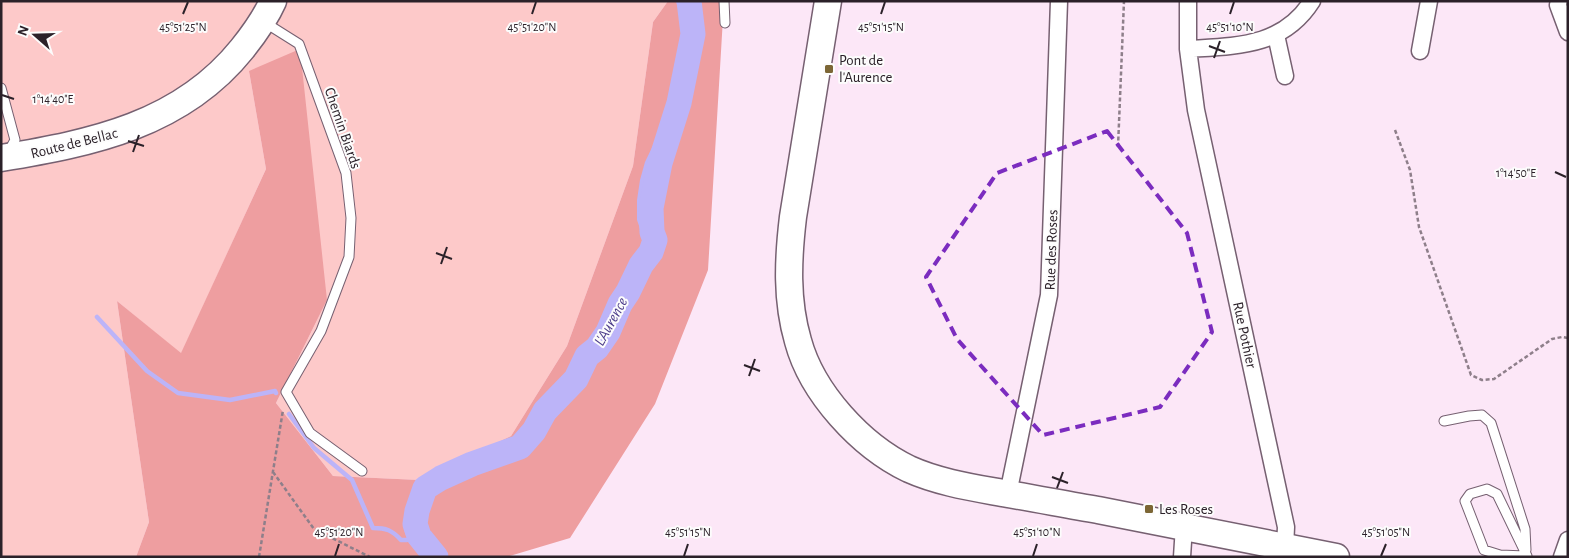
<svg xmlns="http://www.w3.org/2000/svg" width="1569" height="558" font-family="'Alegreya Sans',sans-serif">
<rect width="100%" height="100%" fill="#fce7f7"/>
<!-- green -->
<path fill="#fdc9c9" d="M 1,1 L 668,1 L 653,22 L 633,166 L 567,346 L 511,436 L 419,480 L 333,476 L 276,403 L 327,300 L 249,71 L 266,169 L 181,354 L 117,301 L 149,522 L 136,557 L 1,557 Z"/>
<!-- forest -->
<path fill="#ee9ea0" d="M 668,1 L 724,1 L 708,270 L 655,404 L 570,538 L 506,557 L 136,557 L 149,522 L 117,301 L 181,353 L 266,169 L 249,71 L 300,49 L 327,300 L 276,403 L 333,476 L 419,480 L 511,436 L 567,346 L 633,166 L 653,22 Z"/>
<!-- water -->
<path fill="#bcb4f8" d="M 676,1 L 689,1 L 693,34 L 679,103 L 660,163 L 651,208 L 652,232 L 655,240 L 651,252 L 641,265 L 628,292 L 620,304 L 608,332 L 597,348 L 587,357 L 576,379 L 545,411 L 534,431 L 520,447 L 472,464 L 441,478 L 425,488 L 417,511 L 415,524 L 419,536 L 436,557 L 427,557 C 421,551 411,544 407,537 C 398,524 414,493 419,480 L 443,468 L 479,457 L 509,444 L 520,436 L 531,420 L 539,405 L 568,380 L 578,359 L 591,346 L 615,298 L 629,280 L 636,262 L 646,246 L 637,220 L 637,200 L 640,180 L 645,162 L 660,131 L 663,118 L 672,99 L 671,98 L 682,45 L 683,27 Z"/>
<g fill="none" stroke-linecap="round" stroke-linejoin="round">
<!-- stream -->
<path stroke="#bcb4f8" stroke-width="4.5" d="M 97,317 L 147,371 L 178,393 L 230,400 L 275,391 L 276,393
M 289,414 L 314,448 L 352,480 L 373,528 C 386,528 392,530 401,540 L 407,540"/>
<!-- river -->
<path stroke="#bcb4f8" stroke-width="25" d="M 436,557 L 419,536 L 415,524 L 417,511 L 425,488 L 441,478 L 472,464 L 520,447 L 534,431 L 545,411 L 576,379 L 587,356 L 597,348 L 608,332 L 620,304 L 628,292 L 641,265 L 651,252 L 655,240 L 652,232 L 651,208 L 660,163 L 679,103 L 693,34 L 689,1"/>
<defs>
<path id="service" d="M 724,1 L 725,23
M 264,22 L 299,44 L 346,173 L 351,218 L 349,257 L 321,331 L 286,392 L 310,433 L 362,471
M 1,88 L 15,140 L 10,149 L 7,150
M 1444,421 L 1469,416 L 1482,415 L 1491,423 L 1525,529 L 1526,550
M 1487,489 L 1497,494 L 1527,556 L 1500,555 L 1484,550 L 1465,501 L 1470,494 Z"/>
<path id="minor" d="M 1188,1 L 1188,49 L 1196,110 L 1286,527 L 1285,547
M 1559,1 L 1558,5 L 1568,32
M 1276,35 L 1285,76
M 1188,49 C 1236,46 1283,47 1312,1
M 1420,51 L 1429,1
M 1008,494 L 1049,295 L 1059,1
M 1182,557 L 1184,526
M 1562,557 L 1568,540"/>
<path id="primary" d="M 828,1 L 793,217 C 788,259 786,300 798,341 C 812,393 861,446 909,469 C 940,483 976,488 1008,494 C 1038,499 1068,505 1098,510 C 1177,525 1256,541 1336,557
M 1,158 C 92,143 181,125 242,49 C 254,34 265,19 273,1"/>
</defs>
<!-- service casing -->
<use href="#service" stroke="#766071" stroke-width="11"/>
<!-- minor casing -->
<use href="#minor" stroke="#766071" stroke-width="19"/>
<!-- primary casing -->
<use href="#primary" stroke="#766071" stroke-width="29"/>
<!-- path -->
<path stroke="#8e7f8a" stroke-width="2.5" stroke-dasharray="4 2.5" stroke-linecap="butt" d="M 1395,130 L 1410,170 L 1419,227 L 1471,375 L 1482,380 L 1494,379 L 1552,339 L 1562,337 L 1568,338
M 1118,147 L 1124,1
M 273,472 L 314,529 L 370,557
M 259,557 L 283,410"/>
<!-- service -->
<use href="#service" stroke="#fff" stroke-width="9"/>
<!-- minor -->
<use href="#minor" stroke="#fff" stroke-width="16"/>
<!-- primary -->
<use href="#primary" stroke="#fff" stroke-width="26"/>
</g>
<!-- marked area -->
<path fill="none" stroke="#7b2cbf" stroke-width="4" stroke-dasharray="10 6" stroke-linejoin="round" d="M 1107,131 L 1187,233 L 1212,332 L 1160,407 L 1043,435 L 957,339 L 926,277 L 997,173 Z"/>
<!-- ticks -->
<path fill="none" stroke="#2b2129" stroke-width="2" d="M 183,14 L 188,2M 532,14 L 536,2M 881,14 L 885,2M 1230,14 L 1234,2M 1209,46 L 1225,52M 1214,58 L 1220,41M 2,95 L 14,99M 128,141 L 144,146M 133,152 L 139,135M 1555,172 L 1566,177M 436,253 L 452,259M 441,264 L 447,247M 744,365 L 760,371M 749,376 L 755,359M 1052,477 L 1068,483M 1057,488 L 1063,472M 335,556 L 339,544M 684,556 L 688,544M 1033,556 L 1037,544M 1381,556 L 1386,544"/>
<!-- markers -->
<g fill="#7c6635" stroke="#fcfcfc" stroke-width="2">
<rect x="824" y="64" width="10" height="10" rx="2.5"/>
<rect x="1144" y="504" width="10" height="10" rx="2.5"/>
</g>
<g text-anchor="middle" stroke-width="4" stroke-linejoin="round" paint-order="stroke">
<!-- poi labels -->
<g font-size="15" fill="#2b2129" stroke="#fcfcfc" text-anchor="start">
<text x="839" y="65">Pont de<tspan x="839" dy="17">l'Aurence</tspan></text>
<text x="1159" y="514">Les Roses</text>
</g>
<!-- street labels -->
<g font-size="15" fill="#2b2129" stroke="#fcfcfc">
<text transform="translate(343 128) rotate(71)" y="5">Chemin Biards</text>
<text transform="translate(74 143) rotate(-14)" y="5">Route de Bellac</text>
<text transform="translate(1051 250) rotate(-88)" y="5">Rue des Roses</text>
<text transform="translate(1245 335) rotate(78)" y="5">Rue Pothier</text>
</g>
<!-- water labels -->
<g font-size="16" font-style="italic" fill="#4c3c8a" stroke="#fcfcfc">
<text transform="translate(610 321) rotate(-61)" y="6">L'Aurence</text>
</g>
</g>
<g font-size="12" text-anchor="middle" fill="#2b2129" stroke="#fcfcfc" stroke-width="4" stroke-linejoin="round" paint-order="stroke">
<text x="183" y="31">45°51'25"N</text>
<text x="532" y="31">45°51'20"N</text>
<text x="881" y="31">45°51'15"N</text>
<text x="1230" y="31">45°51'10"N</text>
<text x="53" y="103">1°14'40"E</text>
<text x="1516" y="177">1°14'50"E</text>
<text x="339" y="536">45°51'20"N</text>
<text x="688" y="536">45°51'15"N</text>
<text x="1037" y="536">45°51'10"N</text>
<text x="1386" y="536">45°51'05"N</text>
</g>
<!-- border -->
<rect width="1569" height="558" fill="none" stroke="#2b2129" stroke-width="5"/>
<!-- north arrow -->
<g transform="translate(35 35) rotate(290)" stroke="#fcfcfc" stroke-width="4" paint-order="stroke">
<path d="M0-4L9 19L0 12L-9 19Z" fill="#2b2129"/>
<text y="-8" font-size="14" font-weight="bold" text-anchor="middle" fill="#2b2129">N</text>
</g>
</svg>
